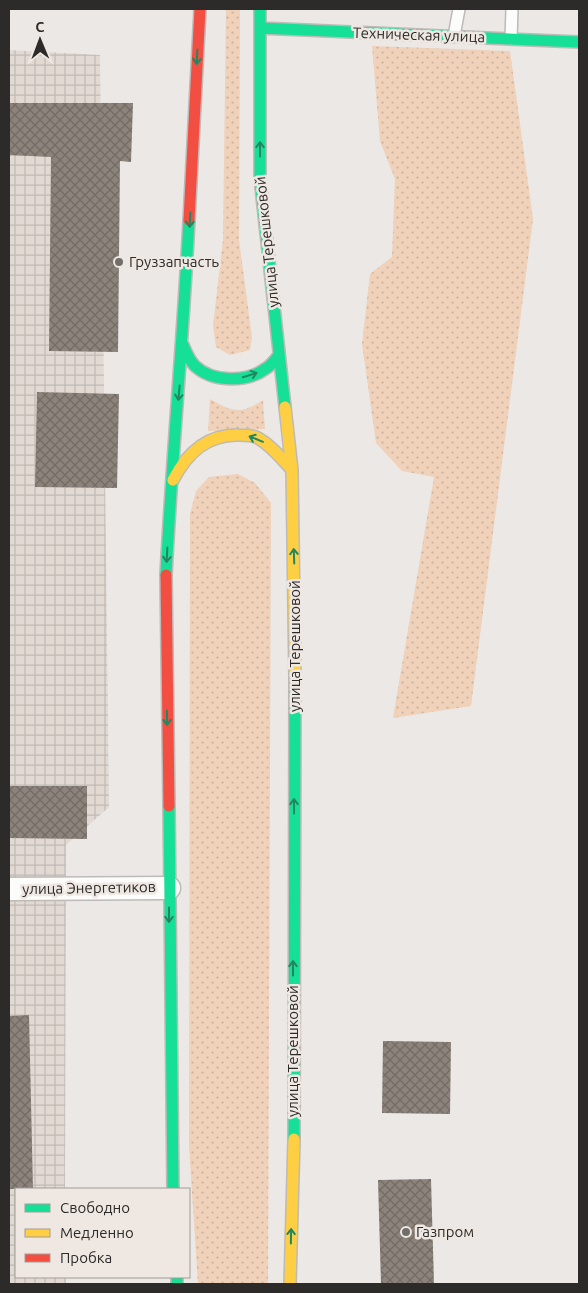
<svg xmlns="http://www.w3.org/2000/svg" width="588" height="1293" font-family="Ubuntu,sans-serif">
<defs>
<pattern id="industrial-grid" width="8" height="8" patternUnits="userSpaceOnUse" patternTransform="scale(1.25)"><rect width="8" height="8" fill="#e1d9d2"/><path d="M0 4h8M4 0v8" fill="none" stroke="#c1bab4"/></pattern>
<pattern id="grass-dots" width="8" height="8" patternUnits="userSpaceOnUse" patternTransform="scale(1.25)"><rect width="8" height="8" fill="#f0d1b9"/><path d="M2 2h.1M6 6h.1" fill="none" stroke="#ceb49f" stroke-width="1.8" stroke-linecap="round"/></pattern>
<pattern id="building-cross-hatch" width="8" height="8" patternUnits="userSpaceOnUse" patternTransform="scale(1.25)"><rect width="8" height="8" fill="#8c837b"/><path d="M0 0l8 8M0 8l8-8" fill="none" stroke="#736b65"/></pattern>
</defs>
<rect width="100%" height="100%" fill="#ebe8e5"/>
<!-- industrial -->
<path fill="url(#industrial-grid)" d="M 9,50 L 100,55 L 109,807 L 66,845 L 65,1189 L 16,1189 L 16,1277 L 66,1277 L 66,1284 L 9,1284 Z"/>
<!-- grass -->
<path fill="url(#grass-dots)" d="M 226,9 L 240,9 L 239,240 L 252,337 L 250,350 L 230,355 L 216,347 L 213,326 L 223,240 Z
M 372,46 L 510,51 L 533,219 L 471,706 L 393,718 L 434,477 L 402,471 L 376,443 L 362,344 L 370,274 L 392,257 L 395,179 L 380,141 Z
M 210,399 C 233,412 240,415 263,400 L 265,429 L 208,431 Z
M 238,474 L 255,483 L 271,503 L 268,1284 L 198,1284 L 189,1146 L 190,514 L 196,491 L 209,477 Z"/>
<!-- building -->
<path fill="url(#building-cross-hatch)" d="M 9,103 L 133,103 L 131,162 L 120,161 L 118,352 L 49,351 L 51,157 L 9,155 Z
M 37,392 L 119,394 L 117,488 L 35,487 Z
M 9,786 L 87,786 L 87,839 L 9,838 Z
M 29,1015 L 33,1189 L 9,1189 L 9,1016 Z
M 383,1041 L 451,1042 L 450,1114 L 382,1113 Z
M 431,1179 L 434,1284 L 381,1284 L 378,1180 Z"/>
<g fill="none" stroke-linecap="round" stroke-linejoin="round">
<defs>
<path id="lane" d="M 454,36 L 459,9
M 511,39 L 512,9"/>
<path id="street" d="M 9,889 L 169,888"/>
<path id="fast" d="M 260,9 L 260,178 L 285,407
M 260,28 L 579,42
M 183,345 C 186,352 189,360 195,366 C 212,382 246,383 265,369 C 271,366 275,360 279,355
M 166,575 C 172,457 183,339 189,220
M 169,806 L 173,1189
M 294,1139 L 295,678
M 177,1277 L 177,1284"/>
<path id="slow" d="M 285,407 L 292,470 L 295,678
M 173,480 C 187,453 207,434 239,435 C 245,435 253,435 258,438 C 272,446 282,459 292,470
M 290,1284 L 294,1139"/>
<path id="jam" d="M 189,220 L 200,9
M 166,575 L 169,806"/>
</defs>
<!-- lane casing -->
<use href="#lane" stroke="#bdbab8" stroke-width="14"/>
<!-- street casing -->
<use href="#street" stroke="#bdbab8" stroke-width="25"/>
<!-- fast casing -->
<use href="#fast" stroke="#bdbab8" stroke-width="14"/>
<!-- slow casing -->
<use href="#slow" stroke="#bdbab8" stroke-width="14"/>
<!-- jam casing -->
<use href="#jam" stroke="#bdbab8" stroke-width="14"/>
<!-- lane -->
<use href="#lane" stroke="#fcfcfb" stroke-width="11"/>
<!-- street -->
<use href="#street" stroke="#fcfcfb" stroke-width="22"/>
<!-- fast -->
<use href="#fast" stroke="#16e098" stroke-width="11"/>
<!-- slow -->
<use href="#slow" stroke="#ffcf43" stroke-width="11"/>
<!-- jam -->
<use href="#jam" stroke="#f24e42" stroke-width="11"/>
</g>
<!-- one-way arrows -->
<defs><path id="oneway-shaft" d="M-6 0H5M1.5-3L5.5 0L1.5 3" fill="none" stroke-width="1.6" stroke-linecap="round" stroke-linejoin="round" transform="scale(1.25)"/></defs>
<g stroke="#228660">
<use href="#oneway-shaft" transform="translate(197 57) rotate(93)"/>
<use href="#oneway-shaft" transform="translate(260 149) rotate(-90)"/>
<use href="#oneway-shaft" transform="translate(190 220) rotate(93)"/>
<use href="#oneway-shaft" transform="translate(250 375) rotate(-17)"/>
<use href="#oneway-shaft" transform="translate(179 393) rotate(95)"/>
<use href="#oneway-shaft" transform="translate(256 439) rotate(-158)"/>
<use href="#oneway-shaft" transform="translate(167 555) rotate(93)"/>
<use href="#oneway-shaft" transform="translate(294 556) rotate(-92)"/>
<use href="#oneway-shaft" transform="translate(167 718) rotate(89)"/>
<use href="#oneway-shaft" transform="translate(294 806) rotate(-90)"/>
<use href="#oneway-shaft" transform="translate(169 915) rotate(90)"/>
<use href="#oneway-shaft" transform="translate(293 968) rotate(-90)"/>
<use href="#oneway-shaft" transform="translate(291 1236) rotate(-89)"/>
</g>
<!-- markers -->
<g fill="#706d6b" stroke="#eee7e2" stroke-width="2">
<circle cx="119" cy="262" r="5"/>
<circle cx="406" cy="1232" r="5"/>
</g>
<g text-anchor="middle" stroke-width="5" stroke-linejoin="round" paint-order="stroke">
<!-- street labels -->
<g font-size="15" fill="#2d2b29" stroke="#eee7e2">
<text transform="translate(419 35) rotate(2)" y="5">Техническая улица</text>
<text transform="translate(267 242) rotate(-96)" y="5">улица Терешковой</text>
<text transform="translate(295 646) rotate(-90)" y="5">улица Терешковой</text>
<text transform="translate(89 888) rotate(-1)" y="5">улица Энергетиков</text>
<text transform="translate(293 1051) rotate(-90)" y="5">улица Терешковой</text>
</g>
<!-- poi labels -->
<g font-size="15" fill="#2d2b29" stroke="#eee7e2" text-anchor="start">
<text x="129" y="267">Груззапчасть</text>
<text x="416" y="1237">Газпром</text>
</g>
</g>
<!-- border -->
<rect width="588" height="1293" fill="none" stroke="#2d2b29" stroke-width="20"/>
<!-- legend -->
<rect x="15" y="1188" width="175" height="90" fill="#eee7e2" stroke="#a19c98"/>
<rect x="25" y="1204" width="25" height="8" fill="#16e098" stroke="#a19c98"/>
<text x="60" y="1213" font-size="15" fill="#2d2b29">Свободно</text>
<rect x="25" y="1229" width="25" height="8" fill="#ffcf43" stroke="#a19c98"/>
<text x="60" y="1238" font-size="15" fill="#2d2b29">Медленно</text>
<rect x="25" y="1254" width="25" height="8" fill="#f24e42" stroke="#a19c98"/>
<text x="60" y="1263" font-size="15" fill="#2d2b29">Пробка</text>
<!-- north arrow -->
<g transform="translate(40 40) rotate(359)" stroke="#eee7e2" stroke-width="4" paint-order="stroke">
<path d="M0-4L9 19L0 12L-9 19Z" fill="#2d2b29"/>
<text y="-8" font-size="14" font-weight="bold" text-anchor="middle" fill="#2d2b29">С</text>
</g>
</svg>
